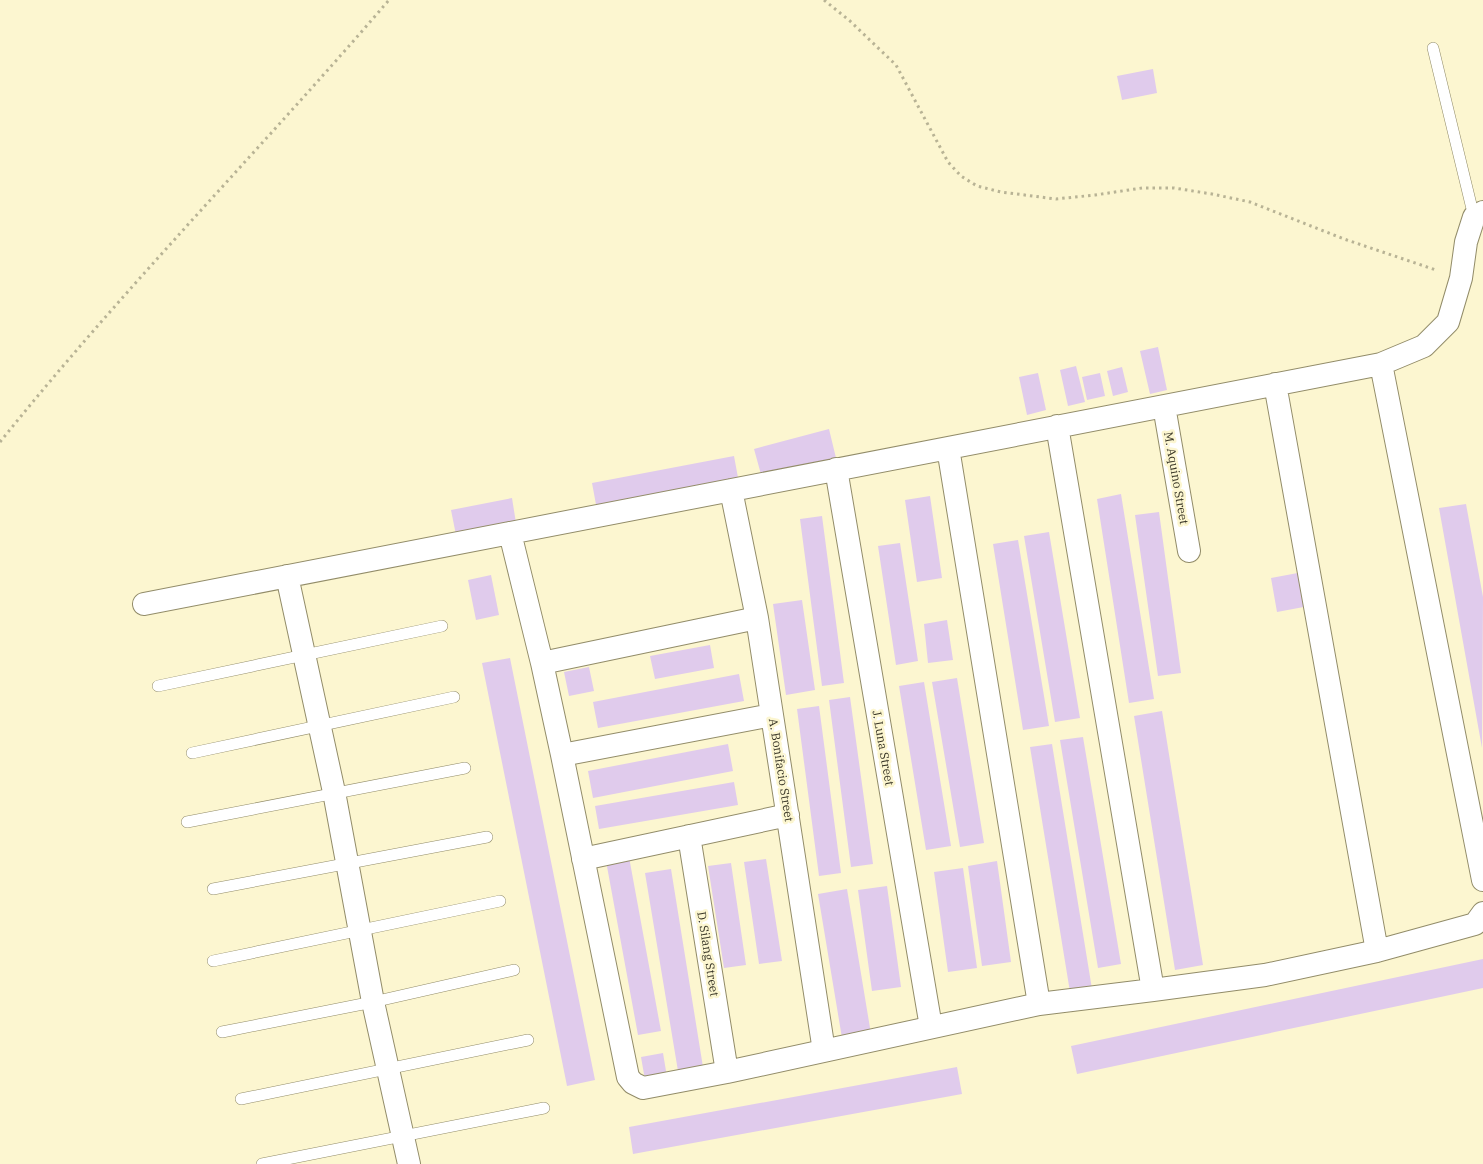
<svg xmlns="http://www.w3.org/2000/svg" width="1483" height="1164" font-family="'IBM Plex Serif',serif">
<rect width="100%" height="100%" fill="#fcf6d0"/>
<!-- building -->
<path fill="#e0cbec" d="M 1153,69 L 1157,93 L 1122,100 L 1117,76 Z
M 1158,347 L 1167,390 L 1150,394 L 1140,351 Z
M 1076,366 L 1085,402 L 1068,406 L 1060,370 Z
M 1122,367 L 1128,392 L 1113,396 L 1107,371 Z
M 1038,373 L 1046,410 L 1027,415 L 1019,377 Z
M 1100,373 L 1105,396 L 1087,400 L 1082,377 Z
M 829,429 L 836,458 L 762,478 L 754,449 Z
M 734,456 L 739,483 L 597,510 L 592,483 Z
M 1121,494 L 1154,699 L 1129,703 L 1097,499 Z
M 930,496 L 942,578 L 917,582 L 905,500 Z
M 512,498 L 516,523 L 456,535 L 451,510 Z
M 1466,504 L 1483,597 L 1482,748 L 1439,508 Z
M 1159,512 L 1181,673 L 1158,676 L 1135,515 Z
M 822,516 L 844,683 L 822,686 L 800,519 Z
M 1049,532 L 1080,718 L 1055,722 L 1024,536 Z
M 1018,540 L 1049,726 L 1023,730 L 993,544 Z
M 900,543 L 918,661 L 896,665 L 878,546 Z
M 1303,572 L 1309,606 L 1277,612 L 1271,578 Z
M 491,575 L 499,615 L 476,620 L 468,580 Z
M 802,600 L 815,690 L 786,695 L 773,604 Z
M 947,620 L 953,660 L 928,663 L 924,624 Z
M 710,645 L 714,668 L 655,679 L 650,656 Z
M 510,658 L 595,1080 L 567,1086 L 482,663 Z
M 589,667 L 594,691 L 569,696 L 564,672 Z
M 739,674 L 744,701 L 598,728 L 593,702 Z
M 957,678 L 984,843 L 960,847 L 932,682 Z
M 924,682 L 951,846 L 926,850 L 899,686 Z
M 850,697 L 873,864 L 851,867 L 829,700 Z
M 819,706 L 841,873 L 819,876 L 797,709 Z
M 1162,711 L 1203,965 L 1175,970 L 1134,716 Z
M 1083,737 L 1121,964 L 1098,968 L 1060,740 Z
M 728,744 L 733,771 L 593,798 L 588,771 Z
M 1052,744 L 1092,989 L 1070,992 L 1030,747 Z
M 734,782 L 738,805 L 599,829 L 595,806 Z
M 629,857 L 661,1031 L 638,1035 L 606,861 Z
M 766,859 L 782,961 L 759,964 L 744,862 Z
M 997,861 L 1011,962 L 982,966 L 968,866 Z
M 731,863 L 746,965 L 724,968 L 708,866 Z
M 963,868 L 977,968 L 948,972 L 934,872 Z
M 671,869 L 703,1067 L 678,1071 L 645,873 Z
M 887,886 L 901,987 L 872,991 L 858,890 Z
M 847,889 L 871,1034 L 842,1038 L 818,894 Z
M 1483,959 L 1483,988 L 1077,1074 L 1071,1046 Z
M 663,1053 L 667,1077 L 645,1080 L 641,1057 Z
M 957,1067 L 962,1094 L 633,1154 L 629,1127 Z"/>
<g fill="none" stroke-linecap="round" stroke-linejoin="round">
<defs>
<path id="lane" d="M 1433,48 L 1474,217
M 158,686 L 442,626
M 192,753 L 454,697
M 187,822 L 465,768
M 213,889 L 487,837
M 213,961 L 500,901
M 222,1032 L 373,1002 L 514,970
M 241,1099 L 528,1040
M 262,1164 L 544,1108"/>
<path id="street" d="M 1381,364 L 1483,880
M 1275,384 L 1377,951
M 1164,406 L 1189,551
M 1057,426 L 1153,990
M 948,448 L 1039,1004
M 836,469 L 931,1027
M 731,490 L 757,618 L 824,1051
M 510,533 L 542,663 L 562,755 L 628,1077 L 633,1083 L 643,1088 L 727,1072 L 1039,1004 L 1153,990 L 1265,975 L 1377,951 L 1475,924 L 1483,913
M 287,576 L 334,792 L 373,1002 L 409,1164
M 144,604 L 1381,364 L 1424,346 L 1448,322 L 1461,278 L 1466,242 L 1474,217 L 1483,212
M 542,663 L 757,618
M 562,755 L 772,715
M 689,836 L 727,1072
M 583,859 L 788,815"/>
</defs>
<!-- lane casing -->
<use href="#lane" stroke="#928c69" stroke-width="12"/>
<!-- street casing -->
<use href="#street" stroke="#928c69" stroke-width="24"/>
<!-- path -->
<path stroke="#b8b395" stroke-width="3" stroke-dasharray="2.5 4" stroke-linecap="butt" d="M 824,0 L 850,21 L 896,65 L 948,162 L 961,176 L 977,186 L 1001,192 L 1056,199 L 1095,195 L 1142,188 L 1174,188 L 1212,194 L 1250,202 L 1344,239 L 1436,270
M 0,442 C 123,289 261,149 389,0"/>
<!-- lane -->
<use href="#lane" stroke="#fff" stroke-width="11"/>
<!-- street -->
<use href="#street" stroke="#fff" stroke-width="22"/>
</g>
<g text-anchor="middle" stroke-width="5" stroke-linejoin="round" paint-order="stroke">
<!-- street labels -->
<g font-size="12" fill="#393627" stroke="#fcf6d0">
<text transform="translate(1176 478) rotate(80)" y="4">M. Aquino Street</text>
<text transform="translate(883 748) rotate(80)" y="4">J. Luna Street</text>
<text transform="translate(781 770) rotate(81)" y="4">A. Bonifacio Street</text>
<text transform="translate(708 954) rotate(81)" y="4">D. Silang Street</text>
</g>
</g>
</svg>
